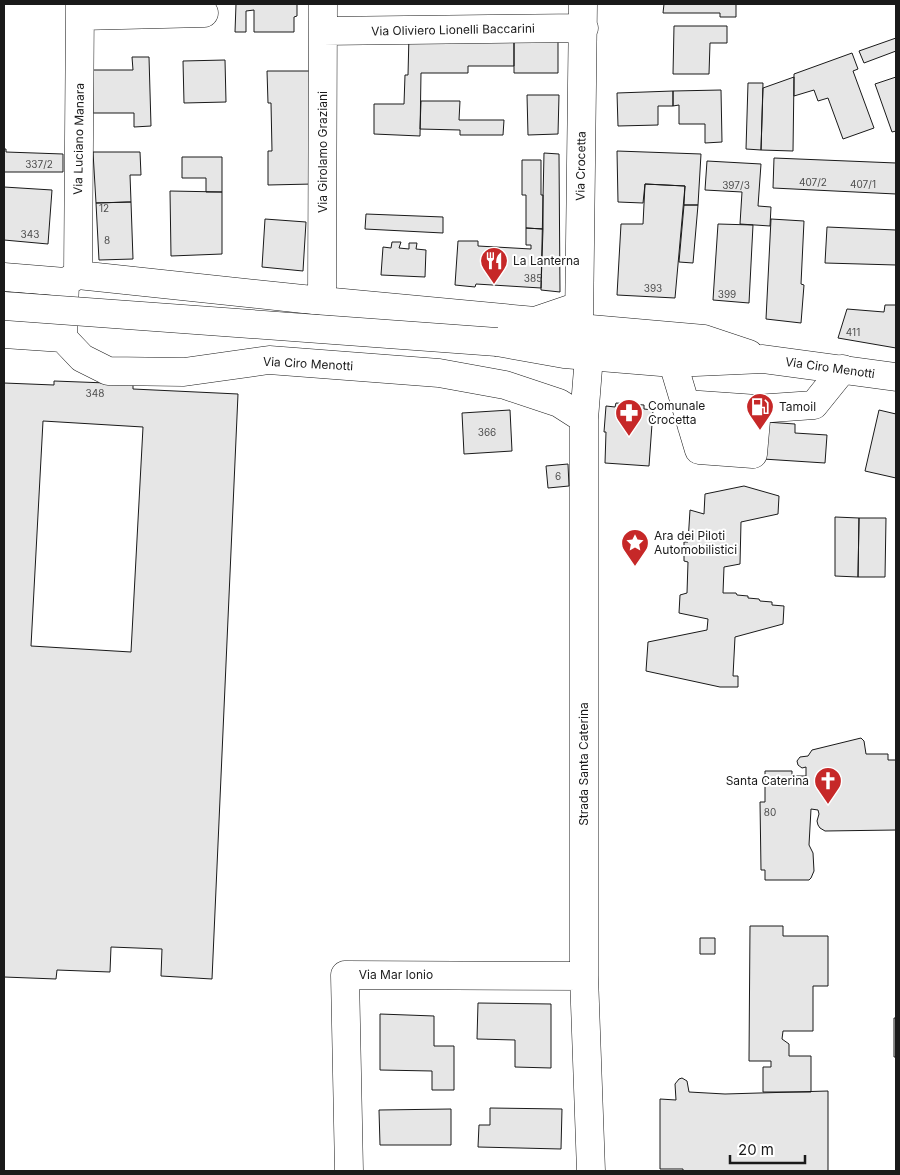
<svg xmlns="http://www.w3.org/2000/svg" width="900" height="1175" font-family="Inter,sans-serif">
<rect width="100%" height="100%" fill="#fff"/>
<!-- building -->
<path fill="#e6e6e6" stroke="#1a1a1a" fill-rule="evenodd" d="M 236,4 L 297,4 L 297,16 L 294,17 L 294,32 L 254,32 L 254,10 L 246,11 L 246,32 L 235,32 Z
M 664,4 L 736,4 L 736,17 L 720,17 L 720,13 L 663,13 Z
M 674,26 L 727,26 L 727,43 L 710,43 L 709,74 L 673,74 Z
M 409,35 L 514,35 L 514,66 L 468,66 L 468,73 L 421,73 L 420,136 L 374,134 L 374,104 L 404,104 L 405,75 L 408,75 Z
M 514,35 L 558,35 L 558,73 L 514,73 Z
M 896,38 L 896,51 L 864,63 L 859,51 Z
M 852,53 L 858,69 L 853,71 L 874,128 L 843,139 L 828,98 L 818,101 L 814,90 L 794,96 L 794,74 Z
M 132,57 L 149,57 L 151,126 L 134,127 L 134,113 L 93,113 L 93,70 L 133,70 Z
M 225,60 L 226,102 L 184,103 L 183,61 Z
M 267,71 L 311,71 L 313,184 L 268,185 L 268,151 L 272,151 L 271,103 L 268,103 Z
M 794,77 L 793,151 L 761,150 L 763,88 Z
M 896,77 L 896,131 L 892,132 L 875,84 Z
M 748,83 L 763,83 L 761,150 L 746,149 Z
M 721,90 L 722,142 L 705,143 L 705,124 L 679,124 L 679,105 L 673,106 L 673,91 Z
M 673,91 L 673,106 L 658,106 L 658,125 L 618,126 L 617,93 Z
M 527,95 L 559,95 L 558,134 L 528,135 Z
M 421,101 L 460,101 L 459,120 L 504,120 L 503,135 L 460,135 L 460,130 L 420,129 Z
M 4,149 L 6,149 L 6,152 L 63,154 L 63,172 L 4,172 Z
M 617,151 L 701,154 L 698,205 L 684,205 L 685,186 L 645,184 L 643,203 L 618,202 Z
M 93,152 L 140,152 L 141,175 L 130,175 L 131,202 L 96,203 Z
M 544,153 L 559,154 L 560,292 L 541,290 Z
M 182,157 L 222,157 L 222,192 L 206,192 L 206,178 L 182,178 Z
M 774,158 L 896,163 L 896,194 L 773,188 Z
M 522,160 L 541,160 L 541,195 L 543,195 L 543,229 L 526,228 L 526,195 L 522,195 Z
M 707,161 L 761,164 L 758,206 L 771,207 L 770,226 L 740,224 L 742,192 L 705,190 Z
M 645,184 L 685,186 L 675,298 L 617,295 L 621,224 L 643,224 Z
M 4,187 L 52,190 L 48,244 L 4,240 Z
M 170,191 L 222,192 L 222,254 L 171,256 Z
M 127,202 L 131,202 L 133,259 L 99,260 L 96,203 Z
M 684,205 L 698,205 L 693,263 L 679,262 Z
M 366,214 L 443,217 L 443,233 L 365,229 Z
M 265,219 L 306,222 L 303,271 L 262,267 Z
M 771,219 L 804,221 L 801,284 L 804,285 L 801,323 L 766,319 Z
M 718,224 L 753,225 L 749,303 L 713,300 Z
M 827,227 L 896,230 L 896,265 L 825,263 Z
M 526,228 L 543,229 L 541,288 L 476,284 L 475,287 L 455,285 L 458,241 L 478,241 L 478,246 L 531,249 L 531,245 L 526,245 Z
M 392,242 L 401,242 L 399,248 L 409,249 L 409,243 L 417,243 L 416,249 L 426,250 L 425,277 L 381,275 L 383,247 L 391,248 Z
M 885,305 L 896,305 L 896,348 L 838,338 L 847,309 L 884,312 Z
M 54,381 L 133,384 L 133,389 L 238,394 L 212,979 L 161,976 L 162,949 L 111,947 L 110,972 L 57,970 L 56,979 L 4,977 L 4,383 L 54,385 ZM 43,421 L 143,427 L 131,652 L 31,646 Z
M 616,403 L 644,405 L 644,409 L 653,410 L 649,466 L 605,463 L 606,432 L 604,432 L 606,406 L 615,407 Z
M 510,410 L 512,451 L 464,454 L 462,413 Z
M 879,410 L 896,414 L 896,478 L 865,471 Z
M 766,422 L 795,424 L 795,433 L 827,435 L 825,463 L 763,459 Z
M 568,464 L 569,486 L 548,488 L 546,466 Z
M 744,486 L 779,496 L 778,514 L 741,522 L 740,564 L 724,567 L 723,593 L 736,593 L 737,595 L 748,596 L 748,598 L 759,599 L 760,601 L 772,602 L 772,605 L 784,606 L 783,624 L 735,637 L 733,676 L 738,676 L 738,687 L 720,687 L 646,671 L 648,642 L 707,630 L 708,619 L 679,613 L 680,595 L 687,593 L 688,562 L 684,561 L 684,542 L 688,542 L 690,510 L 704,514 L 705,494 Z
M 835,517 L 859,518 L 858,577 L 835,576 Z
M 859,518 L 886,518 L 885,577 L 858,577 Z
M 861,738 L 864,741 L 866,754 L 888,754 L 888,760 L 896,760 L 896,830 L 825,831 L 820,828 L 818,825 L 817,821 L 819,814 L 818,810 L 811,809 L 809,845 L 813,853 L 814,871 L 811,878 L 809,880 L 765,880 L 765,870 L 761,870 L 760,802 L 765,802 L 765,771 L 792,771 L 792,776 L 806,776 L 806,767 L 802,768 L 798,765 L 797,761 L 800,757 L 808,756 L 812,750 Z
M 750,926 L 783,926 L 783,936 L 828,936 L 828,986 L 813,986 L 813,1031 L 783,1031 L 782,1039 L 789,1044 L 789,1056 L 811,1056 L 811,1092 L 763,1092 L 763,1067 L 771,1067 L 771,1061 L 749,1061 Z
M 700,938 L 715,938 L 715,954 L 700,954 Z
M 478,1003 L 551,1004 L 551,1068 L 515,1067 L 515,1040 L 477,1039 Z
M 380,1014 L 434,1016 L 434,1046 L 454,1046 L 454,1090 L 432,1090 L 432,1071 L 380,1070 Z
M 894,1018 L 896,1018 L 896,1057 L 894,1057 Z
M 682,1078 L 687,1081 L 689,1092 L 725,1094 L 828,1091 L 828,1171 L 683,1171 L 683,1169 L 660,1169 L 660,1099 L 676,1100 L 675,1084 L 679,1079 Z
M 490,1108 L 562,1109 L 561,1149 L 478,1147 L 479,1125 L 490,1125 Z
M 451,1109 L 451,1145 L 380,1145 L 379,1110 Z"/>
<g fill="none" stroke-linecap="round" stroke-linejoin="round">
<defs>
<path id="minor" d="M 80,16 L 204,13
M 323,31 L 584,28
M 78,275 L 80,4
M 4,277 L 65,282
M 65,282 L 63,338 L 82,358 L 108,371 L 184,372 L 269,360 L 439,373 L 505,385 L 559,403 L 584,419
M 65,282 L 78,275 L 322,301 L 535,321 L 579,306
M 322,301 L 323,4
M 579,325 L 583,4
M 4,334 L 63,338
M 589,356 L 584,419 L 584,976 L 591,1171
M 673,363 L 699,450 L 753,454 L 757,409 L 814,405 L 843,369
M 685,404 L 757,409
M 692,427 L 755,431
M 349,1171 L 345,975 L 584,976"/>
<path id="major" d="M 515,339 L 579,328 L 704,339 L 749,354
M 497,342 L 564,354 L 673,363 L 763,359 L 896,377"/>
</defs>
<!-- minor casing -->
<use href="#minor" stroke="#1a1a1a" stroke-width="29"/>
<!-- major casing -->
<use href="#major" stroke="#1a1a1a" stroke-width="29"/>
<!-- minor -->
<use href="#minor" stroke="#fff" stroke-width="28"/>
<!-- major -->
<use href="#major" stroke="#fff" stroke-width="28"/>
<defs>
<path id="major-bridge" d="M 4,306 L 497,342"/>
</defs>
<!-- major-bridge casing -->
<use href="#major-bridge" stroke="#1a1a1a" stroke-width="29" stroke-linecap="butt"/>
<!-- major-bridge -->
<use href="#major-bridge" stroke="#fff" stroke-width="28"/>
</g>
<!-- icons -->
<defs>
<symbol id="restaurant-pin" viewBox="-11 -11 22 30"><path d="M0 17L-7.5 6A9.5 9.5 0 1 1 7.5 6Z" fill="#c62828" stroke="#fff"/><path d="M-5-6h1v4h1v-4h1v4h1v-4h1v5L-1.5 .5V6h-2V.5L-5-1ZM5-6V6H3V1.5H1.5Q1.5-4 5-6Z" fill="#fff"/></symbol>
<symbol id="fuel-pin" viewBox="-11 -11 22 30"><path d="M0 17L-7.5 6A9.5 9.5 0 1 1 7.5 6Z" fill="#c62828" stroke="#fff"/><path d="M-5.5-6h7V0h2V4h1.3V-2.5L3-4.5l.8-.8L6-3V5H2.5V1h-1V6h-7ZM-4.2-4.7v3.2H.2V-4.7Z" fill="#fff"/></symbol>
<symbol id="pharmacy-pin" viewBox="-11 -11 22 30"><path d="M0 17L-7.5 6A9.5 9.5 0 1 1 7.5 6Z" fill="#c62828" stroke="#fff"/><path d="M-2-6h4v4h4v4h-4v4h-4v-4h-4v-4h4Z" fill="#fff"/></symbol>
<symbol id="sight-pin" viewBox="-11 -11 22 30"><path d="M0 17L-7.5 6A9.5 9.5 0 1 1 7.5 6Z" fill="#c62828" stroke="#fff"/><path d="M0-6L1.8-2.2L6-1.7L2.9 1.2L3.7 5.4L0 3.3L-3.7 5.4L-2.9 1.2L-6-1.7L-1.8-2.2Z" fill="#fff"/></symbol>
<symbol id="church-pin" viewBox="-11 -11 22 30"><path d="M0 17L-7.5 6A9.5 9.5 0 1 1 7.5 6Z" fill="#c62828" stroke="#fff"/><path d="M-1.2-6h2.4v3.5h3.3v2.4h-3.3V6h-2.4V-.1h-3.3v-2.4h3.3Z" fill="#fff"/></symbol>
</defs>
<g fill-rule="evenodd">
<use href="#restaurant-pin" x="478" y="245" width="32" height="43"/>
<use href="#fuel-pin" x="744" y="391" width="32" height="43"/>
<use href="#pharmacy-pin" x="613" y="397" width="32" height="43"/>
<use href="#sight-pin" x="619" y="527" width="32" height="43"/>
<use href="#church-pin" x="812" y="765" width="32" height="43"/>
</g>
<g text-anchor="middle" stroke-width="4" stroke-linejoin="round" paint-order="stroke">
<!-- number labels -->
<g font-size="10" fill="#4d4d4d">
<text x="39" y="168">337/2</text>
<text x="813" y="186">407/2</text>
<text x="863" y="188">407/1</text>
<text x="736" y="189">397/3</text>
<text x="104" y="212">12</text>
<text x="30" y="238">343</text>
<text x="107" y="244">8</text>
<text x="533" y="282">385</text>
<text x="653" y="292">393</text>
<text x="727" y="298">399</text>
<text x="853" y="336">411</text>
<text x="95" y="397">348</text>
<text x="487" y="436">366</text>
<text x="558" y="480">6</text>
<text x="770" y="816">80</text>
</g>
<!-- street labels -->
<g font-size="12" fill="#1a1a1a" stroke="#fff">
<text transform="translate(453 30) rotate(-1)" y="4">Via Oliviero Lionelli Baccarini</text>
<text transform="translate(79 139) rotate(-89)" y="4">Via Luciano Manara</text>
<text transform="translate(323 152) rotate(-90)" y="4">Via Girolamo Graziani</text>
<text transform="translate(581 166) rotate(-89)" y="4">Via Crocetta</text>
<text transform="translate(308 364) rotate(3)" y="4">Via Ciro Menotti</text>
<text transform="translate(830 368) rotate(8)" y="4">Via Ciro Menotti</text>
<text transform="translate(584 764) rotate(-90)" y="4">Strada Santa Caterina</text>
<text x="396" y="979">Via Mar Ionio</text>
</g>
<!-- poi labels -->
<g font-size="12" fill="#1a1a1a" stroke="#fff" text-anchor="start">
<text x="513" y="265">La Lanterna</text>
<text x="648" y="410">Comunale<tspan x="648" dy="14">Crocetta</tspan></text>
<text x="779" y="411">Tamoil</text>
<text x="654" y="540">Ara dei Piloti<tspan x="654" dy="14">Automobilistici</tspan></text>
<text x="809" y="785" text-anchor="end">Santa Caterina</text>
</g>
</g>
<!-- border -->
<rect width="900" height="1175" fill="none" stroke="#1a1a1a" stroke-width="10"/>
<!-- scale -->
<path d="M730 1155v8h75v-8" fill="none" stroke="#1a1a1a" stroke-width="2.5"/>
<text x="738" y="1155" font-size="15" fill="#1a1a1a" stroke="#ffffff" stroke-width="4" paint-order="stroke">20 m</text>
</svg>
